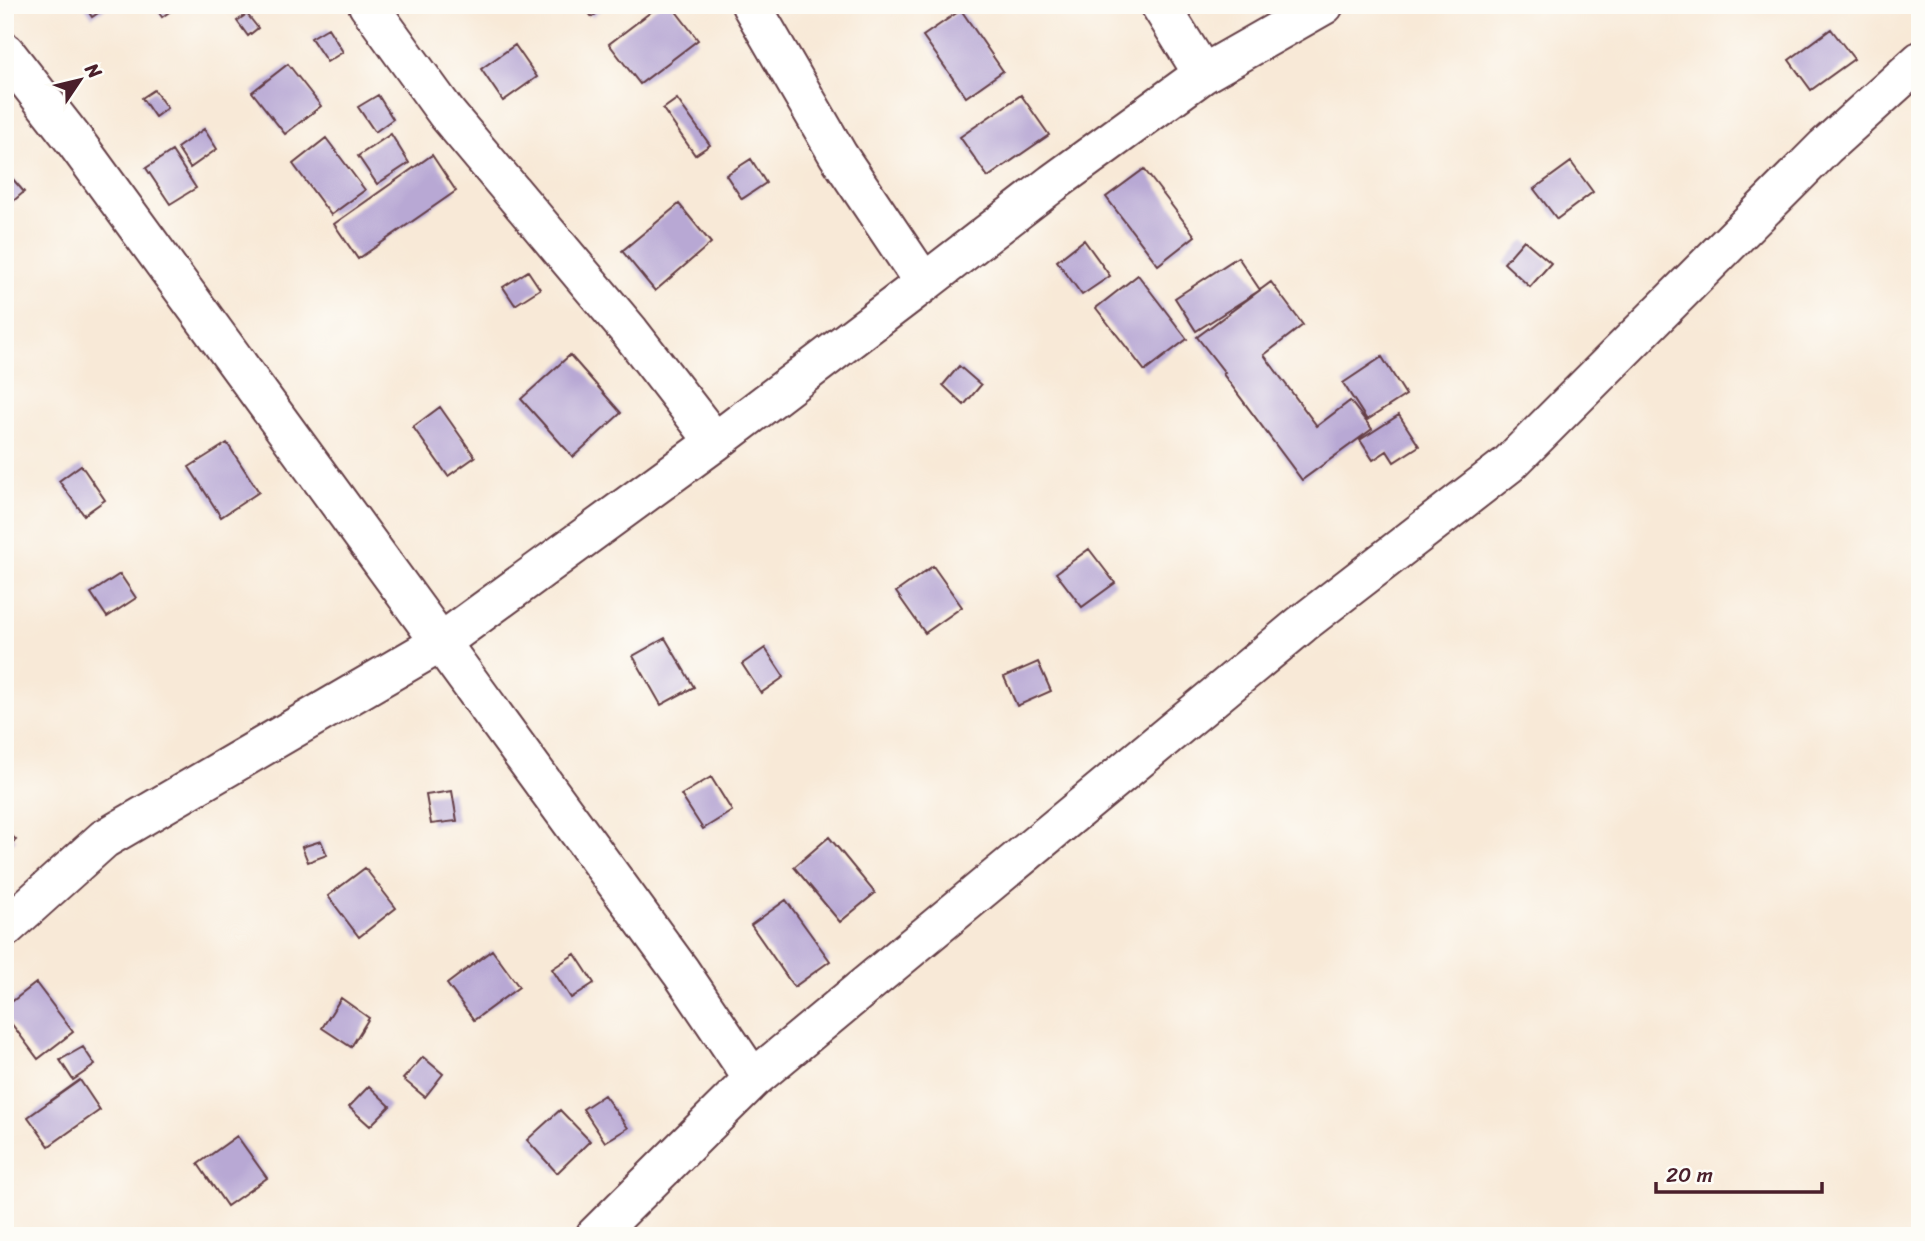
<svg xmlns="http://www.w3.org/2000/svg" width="1925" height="1241" font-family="Sriracha,sans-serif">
<rect width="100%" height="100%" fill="#fdfcf7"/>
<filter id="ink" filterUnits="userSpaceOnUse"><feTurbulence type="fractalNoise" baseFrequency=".0143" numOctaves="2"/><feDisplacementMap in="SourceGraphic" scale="14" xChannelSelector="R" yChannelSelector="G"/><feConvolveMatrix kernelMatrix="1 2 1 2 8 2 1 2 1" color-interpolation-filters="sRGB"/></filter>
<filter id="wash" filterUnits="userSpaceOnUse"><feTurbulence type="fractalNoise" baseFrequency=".00686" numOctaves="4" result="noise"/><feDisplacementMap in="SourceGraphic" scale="28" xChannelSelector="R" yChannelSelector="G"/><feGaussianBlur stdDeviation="1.57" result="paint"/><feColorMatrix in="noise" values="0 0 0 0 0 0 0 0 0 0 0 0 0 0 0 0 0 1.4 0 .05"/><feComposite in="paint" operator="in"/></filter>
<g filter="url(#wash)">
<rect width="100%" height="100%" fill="#f8e9d7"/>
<g id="blocks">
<!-- building -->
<path fill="#b8a8d4" d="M 84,5 L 110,5 L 92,17 Z
M 154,5 L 179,5 L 162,17 Z
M 583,5 L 607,5 L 592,17 Z
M 660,5 L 671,5 L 698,40 L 640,84 L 609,44 Z
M 961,10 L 1003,71 L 966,97 L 923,36 Z
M 247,14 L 258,28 L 248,36 L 237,21 Z
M 328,28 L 343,52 L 327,62 L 311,38 Z
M 1831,29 L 1854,59 L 1811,90 L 1789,60 Z
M 515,45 L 537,77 L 503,101 L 481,69 Z
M 288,64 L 321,106 L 285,134 L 252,92 Z
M 154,90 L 167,108 L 155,117 L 142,98 Z
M 378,95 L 393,119 L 375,132 L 358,107 Z
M 1021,95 L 1049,135 L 988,177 L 960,137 Z
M 677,99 L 710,145 L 695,155 L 663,109 Z
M 204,129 L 217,149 L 190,168 L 177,148 Z
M 391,134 L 409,163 L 377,184 L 358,156 Z
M 326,138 L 365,190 L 331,215 L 293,164 Z
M 172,151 L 196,188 L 170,204 L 146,168 Z
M 432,155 L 456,191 L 358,259 L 334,224 Z
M 751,159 L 766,183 L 742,199 L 726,175 Z
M 1571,162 L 1593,192 L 1557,219 L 1534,189 Z
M 1144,169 L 1195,236 L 1158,265 L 1106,197 Z
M 5,170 L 24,192 L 5,208 Z
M 679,204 L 711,243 L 655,291 L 622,251 Z
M 1084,240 L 1110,276 L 1082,295 L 1057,261 Z
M 1524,240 L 1551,263 L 1530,287 L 1504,263 Z
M 1238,257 L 1260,290 L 1196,331 L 1175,298 Z
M 528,271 L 540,289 L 515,305 L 503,287 Z
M 1138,275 L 1187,339 L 1145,371 L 1096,308 Z
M 1271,282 L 1303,325 L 1264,355 L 1317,426 L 1350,401 L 1372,429 L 1302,480 L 1223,374 L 1225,373 L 1197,337 Z
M 570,355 L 621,413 L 573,457 L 521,399 Z
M 1382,357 L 1406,395 L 1367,420 L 1343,383 Z
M 959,366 L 981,385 L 964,405 L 943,385 Z
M 440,407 L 475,457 L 448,476 L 413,427 Z
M 1399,415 L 1419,446 L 1394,462 L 1387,451 L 1373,460 L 1360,440 Z
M 227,443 L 259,492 L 221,517 L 189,467 Z
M 81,465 L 105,500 L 84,515 L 59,481 Z
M 1089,549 L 1115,583 L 1082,607 L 1056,573 Z
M 933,566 L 962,607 L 925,633 L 896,592 Z
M 120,574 L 136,598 L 107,617 L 91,593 Z
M 665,638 L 694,687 L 661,705 L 633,656 Z
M 765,648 L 784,677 L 761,693 L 742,664 Z
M 1038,662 L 1051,691 L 1017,706 L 1004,677 Z
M 711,777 L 732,811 L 703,829 L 681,795 Z
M 452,791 L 457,821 L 431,824 L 426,795 Z
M 5,828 L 16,840 L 5,849 Z
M 829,837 L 875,893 L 840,922 L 794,867 Z
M 321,841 L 327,855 L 308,862 L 302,847 Z
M 365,868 L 396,908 L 359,937 L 328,896 Z
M 786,900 L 830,961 L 794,987 L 751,925 Z
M 492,950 L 519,987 L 474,1020 L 447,984 Z
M 575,954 L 594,983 L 571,998 L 552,969 Z
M 36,983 L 73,1032 L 38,1059 L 5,1015 L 5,1007 Z
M 341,998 L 369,1018 L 351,1047 L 322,1028 Z
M 83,1047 L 95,1065 L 73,1080 L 60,1060 Z
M 423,1057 L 443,1074 L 425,1097 L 403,1079 Z
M 80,1080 L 100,1110 L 49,1146 L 28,1117 Z
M 369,1086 L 390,1106 L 370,1126 L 349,1107 Z
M 604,1095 L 628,1128 L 605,1142 L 583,1109 Z
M 560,1110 L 590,1141 L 557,1173 L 527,1140 Z
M 237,1136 L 267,1178 L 227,1206 L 198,1164 Z"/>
</g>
</g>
<g filter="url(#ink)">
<use href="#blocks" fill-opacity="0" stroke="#643d45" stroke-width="2"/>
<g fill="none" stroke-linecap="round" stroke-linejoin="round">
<defs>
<path id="minor" d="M 368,5 L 447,114 L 630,332 L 715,442
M 751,5 L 838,155 L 924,283 L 1053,183 L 1203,74 L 1324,5
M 1160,5 L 1203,74
M 5,52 L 77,144 L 681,972 L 753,1079
M 5,928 L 104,839 L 440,643 L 715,442 L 924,283
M 595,1236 L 753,1079 L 1302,624 L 1509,464 L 1825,147 L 1920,61"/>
</defs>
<!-- minor casing -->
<use href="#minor" stroke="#643d45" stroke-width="42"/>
<!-- minor -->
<use href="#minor" stroke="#fff" stroke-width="38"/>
</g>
</g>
<!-- margin -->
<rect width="1925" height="1241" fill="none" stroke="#fdfcf7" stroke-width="28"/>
<!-- north arrow -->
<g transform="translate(80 80) rotate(55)" stroke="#fdfcf7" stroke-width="5" paint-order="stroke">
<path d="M0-5L12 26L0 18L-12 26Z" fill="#4a1f2b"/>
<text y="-10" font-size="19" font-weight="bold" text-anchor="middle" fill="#4a1f2b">N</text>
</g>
<!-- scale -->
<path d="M1656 1182v10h166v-10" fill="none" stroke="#4a1f2b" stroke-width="3.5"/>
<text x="1666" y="1182" font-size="21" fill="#4a1f2b" stroke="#fdfcf7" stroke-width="5" paint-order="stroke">20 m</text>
</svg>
